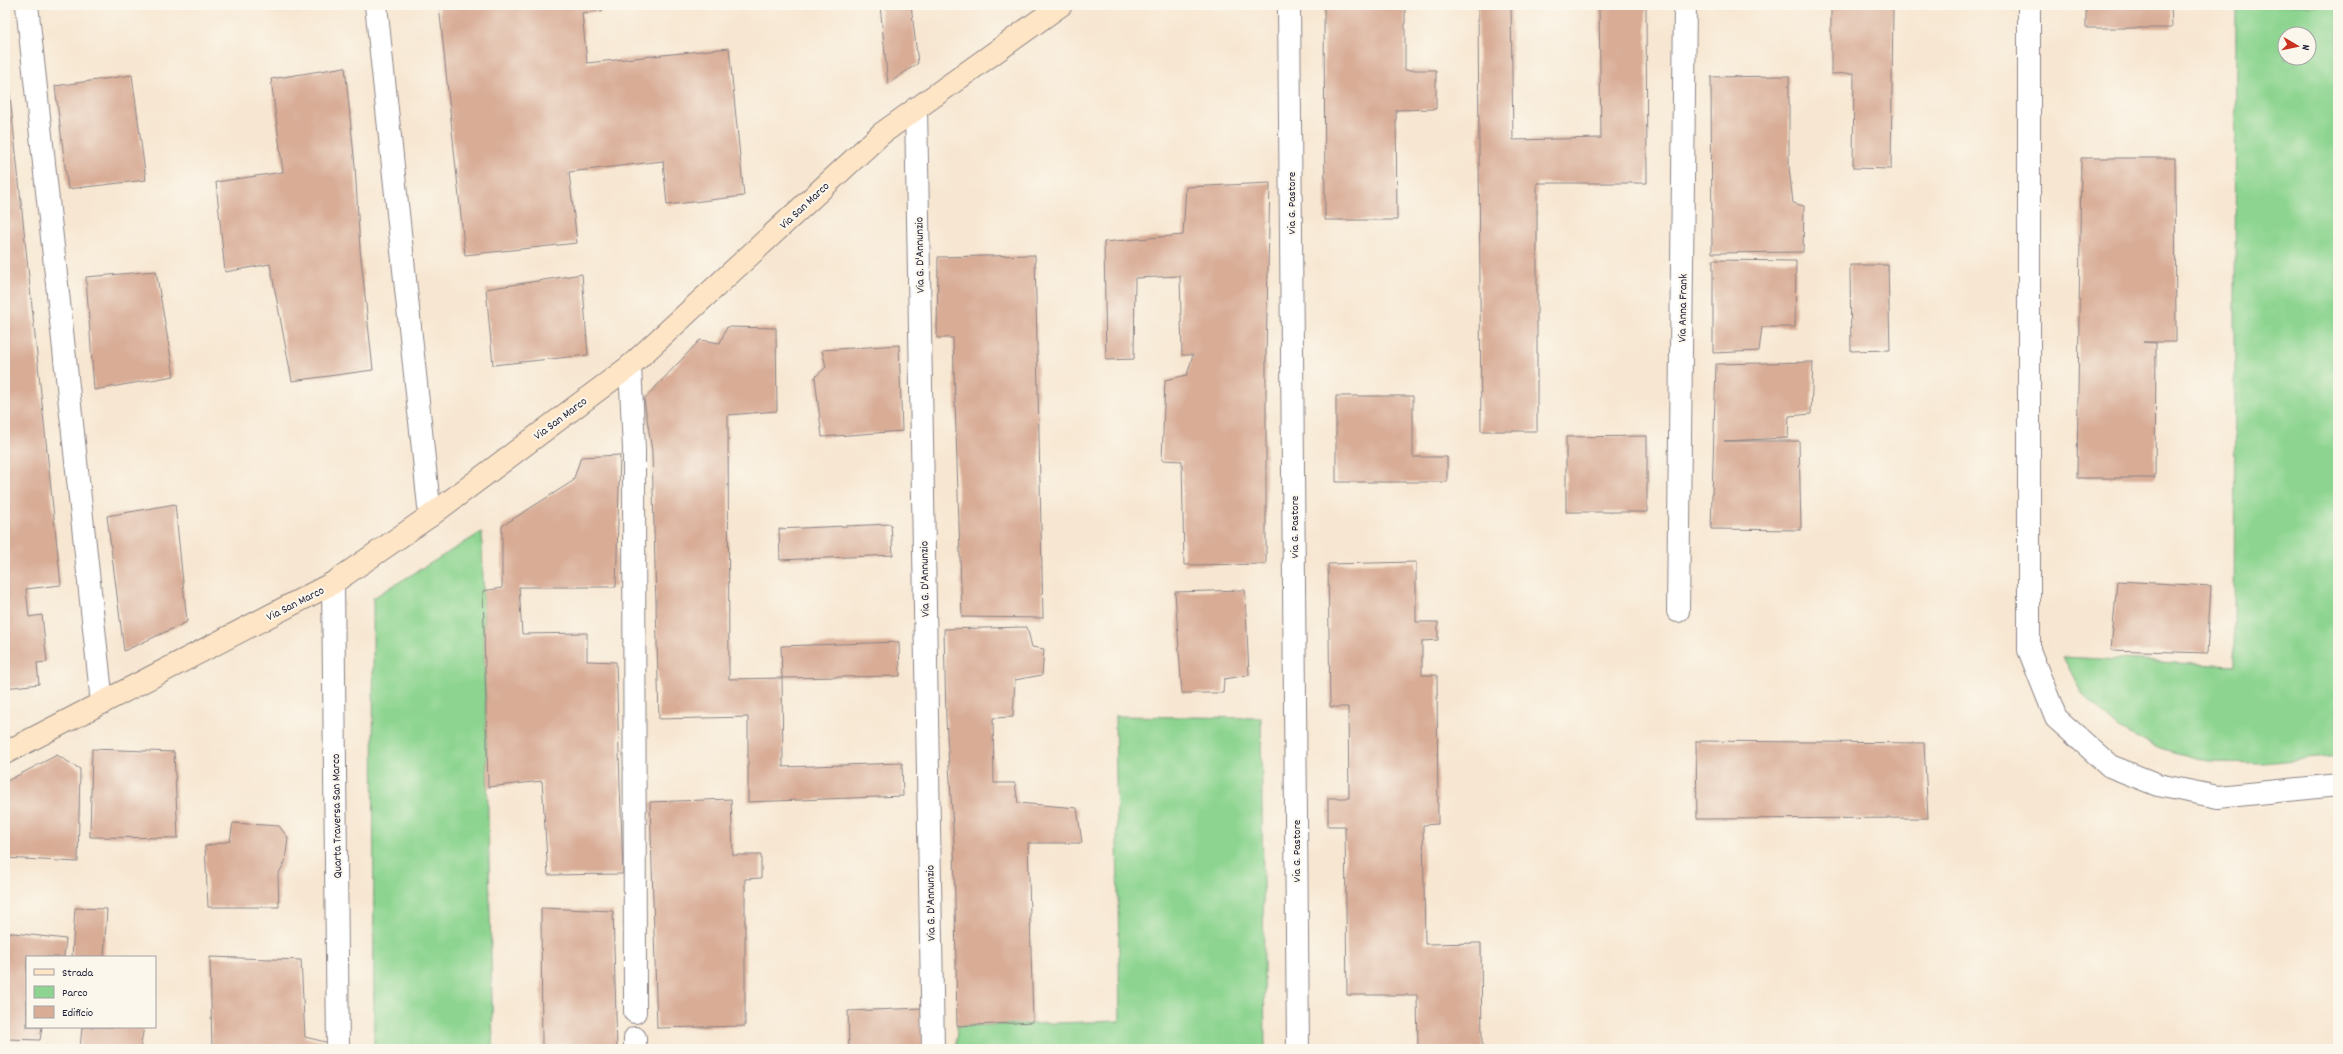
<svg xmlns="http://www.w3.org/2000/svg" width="2343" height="1054" font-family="Dekko,sans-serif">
<rect width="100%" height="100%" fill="#fbf7ec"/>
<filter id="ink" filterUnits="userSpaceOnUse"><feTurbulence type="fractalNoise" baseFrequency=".025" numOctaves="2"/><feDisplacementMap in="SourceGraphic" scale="8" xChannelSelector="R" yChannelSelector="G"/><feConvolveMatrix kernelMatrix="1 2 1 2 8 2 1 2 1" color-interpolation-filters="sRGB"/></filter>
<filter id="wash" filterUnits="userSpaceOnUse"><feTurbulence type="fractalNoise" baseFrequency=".012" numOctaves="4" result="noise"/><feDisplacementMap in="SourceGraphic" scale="16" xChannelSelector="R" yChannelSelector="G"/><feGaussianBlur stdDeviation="0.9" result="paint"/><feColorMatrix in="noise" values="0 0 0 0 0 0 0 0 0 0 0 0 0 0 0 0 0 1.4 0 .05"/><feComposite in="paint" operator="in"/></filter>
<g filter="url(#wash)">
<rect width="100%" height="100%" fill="#f7e7d2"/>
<!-- green -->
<path fill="#8cd48f" stroke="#577b65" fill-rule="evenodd" d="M 2236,5 L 2338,5 L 2338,756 L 2263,763 L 2210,762 L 2160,748 L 2118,728 L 2082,693 L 2063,657 L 2234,666 ZM 2285,34 L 2309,34 L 2309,58 L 2285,58 Z
M 482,532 L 493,1049 L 374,1049 L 373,598 Z
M 1115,716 L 1261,718 L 1265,1049 L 956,1049 L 957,1026 L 1120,1021 Z"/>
<g id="blocks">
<!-- building -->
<path fill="#d8ac95" d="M 439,5 L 515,5 L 515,9 L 551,5 L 602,5 L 602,11 L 582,13 L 587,63 L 729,48 L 744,196 L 667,205 L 663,161 L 569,172 L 577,243 L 465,255 Z
M 880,5 L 911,5 L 918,63 L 888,84 Z
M 1324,5 L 1405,5 L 1405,70 L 1436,70 L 1436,109 L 1396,110 L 1397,220 L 1325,220 Z
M 1478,5 L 1511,5 L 1513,140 L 1601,138 L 1599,5 L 1646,5 L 1647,183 L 1537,183 L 1537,431 L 1481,431 Z
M 1831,5 L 1893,5 L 1891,169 L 1853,168 L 1854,73 L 1831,74 Z
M 2086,5 L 2171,5 L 2172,28 L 2086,28 Z
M 5,48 L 61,585 L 26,589 L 29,617 L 42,615 L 47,662 L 37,663 L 39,684 L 5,688 Z
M 345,67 L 355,166 L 360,249 L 373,370 L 292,381 L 270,264 L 225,272 L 216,182 L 283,172 L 271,79 Z
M 132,75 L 146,180 L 68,189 L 55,86 Z
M 1789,76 L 1789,167 L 1793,203 L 1804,206 L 1803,252 L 1712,253 L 1711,77 Z
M 2081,158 L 2175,158 L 2176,342 L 2143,342 L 2156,343 L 2155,478 L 2077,478 Z
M 1270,183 L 1266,354 L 1266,564 L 1184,565 L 1182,461 L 1162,460 L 1165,380 L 1187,375 L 1193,355 L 1182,355 L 1180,276 L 1135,278 L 1134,359 L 1106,360 L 1104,242 L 1183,235 L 1186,187 Z
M 1035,255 L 1043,618 L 962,617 L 953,338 L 937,338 L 938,257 Z
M 1713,260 L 1796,261 L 1795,327 L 1762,327 L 1759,351 L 1713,353 Z
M 1850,265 L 1888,265 L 1890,350 L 1851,351 Z
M 156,271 L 174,376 L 94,390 L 86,277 Z
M 582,274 L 588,355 L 493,365 L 486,289 Z
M 727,327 L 776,328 L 777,411 L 728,415 L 729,679 L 782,678 L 783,767 L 902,763 L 903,796 L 748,802 L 748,717 L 659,719 L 652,451 L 644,399 L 700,340 L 720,343 Z
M 899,345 L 902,431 L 822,437 L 815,377 L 826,367 L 822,350 Z
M 1813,362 L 1811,414 L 1789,416 L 1788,438 L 1724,441 L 1799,441 L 1801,530 L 1711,529 L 1716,364 Z
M 1336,396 L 1413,396 L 1413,457 L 1447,457 L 1447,482 L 1336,482 Z
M 1647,436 L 1647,512 L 1566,512 L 1566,437 Z
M 620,455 L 616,587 L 519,587 L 522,634 L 587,633 L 587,661 L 616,662 L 623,874 L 548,875 L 542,781 L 488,787 L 483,591 L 502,588 L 502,526 L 573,481 L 581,457 Z
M 175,504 L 187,622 L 124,651 L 107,516 Z
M 891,524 L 893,555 L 780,560 L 779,529 Z
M 1416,562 L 1416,622 L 1438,622 L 1438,640 L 1422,641 L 1422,675 L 1437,675 L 1438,824 L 1423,825 L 1425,944 L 1481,943 L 1482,1049 L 1418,1049 L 1417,995 L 1347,995 L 1345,826 L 1328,826 L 1328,798 L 1349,798 L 1348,707 L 1330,707 L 1328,564 Z
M 2117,581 L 2211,586 L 2207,653 L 2111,650 Z
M 1245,590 L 1249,675 L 1224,679 L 1223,693 L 1182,693 L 1175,592 Z
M 1027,627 L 1032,647 L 1044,649 L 1042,675 L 1015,680 L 1013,717 L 993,718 L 994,783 L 1015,783 L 1018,803 L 1077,808 L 1082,843 L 1028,843 L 1033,1022 L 957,1026 L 954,843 L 946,719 L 944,629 Z
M 899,642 L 900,676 L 782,678 L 781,646 Z
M 1696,741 L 1924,743 L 1928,818 L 1697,819 Z
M 92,749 L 174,752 L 178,838 L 90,837 Z
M 57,755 L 80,769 L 78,862 L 5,858 L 5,782 Z
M 731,799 L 733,855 L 761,855 L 761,878 L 745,879 L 745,1026 L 657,1028 L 650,802 Z
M 233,823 L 279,826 L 288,838 L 285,862 L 278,875 L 279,907 L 208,907 L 205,846 L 230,841 Z
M 75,908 L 107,909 L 104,957 L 72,957 Z
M 541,908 L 613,911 L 617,1049 L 542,1049 Z
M 5,932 L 66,939 L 64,957 L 27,957 L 27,1027 L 42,1027 L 40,1040 L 5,1039 Z
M 210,957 L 301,960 L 305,1037 L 338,1045 L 338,1049 L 212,1049 Z
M 922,1008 L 923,1049 L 849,1049 L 848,1011 Z
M 82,1027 L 144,1027 L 140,1049 L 80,1049 Z"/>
</g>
</g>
<g filter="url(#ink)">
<use href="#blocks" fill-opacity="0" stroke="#8c8486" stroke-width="1"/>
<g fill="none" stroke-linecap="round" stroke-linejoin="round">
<defs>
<path id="street" d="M 27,5 L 102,703
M 376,5 L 430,516
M 1289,5 L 1298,1049
M 2029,5 L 2029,650 L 2056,718 L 2110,766 L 2158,785 L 2218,797 L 2338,785
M 916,108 L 933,1049
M 630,366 L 634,449 L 635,1012
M 333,583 L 338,1049
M 1678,611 L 1685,5
M 635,1038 L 635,1049"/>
<path id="secondary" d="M 5,753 L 333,583 L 430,516 L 630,366 L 881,134 L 1061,5"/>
</defs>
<!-- street casing -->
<use href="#street" stroke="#8c8486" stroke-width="24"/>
<!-- secondary casing -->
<use href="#secondary" stroke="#8c8486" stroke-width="24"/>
<!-- street -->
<use href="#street" stroke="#fff" stroke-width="22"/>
<!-- secondary -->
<use href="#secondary" stroke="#fee5c5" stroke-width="22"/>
</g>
</g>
<g text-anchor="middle" stroke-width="4" stroke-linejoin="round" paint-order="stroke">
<!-- street labels -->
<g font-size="12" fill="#22223b" stroke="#fbf7ec">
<text transform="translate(1291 203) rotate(-90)" y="4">Via G. Pastore</text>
<text transform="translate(804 205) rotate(-43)" y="4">Via San Marco</text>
<text transform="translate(919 255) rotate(-91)" y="4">Via G. D'Annunzio</text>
<text transform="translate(1682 308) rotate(-89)" y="4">Via Anna Frank</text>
<text transform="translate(560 418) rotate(-37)" y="4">Via San Marco</text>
<text transform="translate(1294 527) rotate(-90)" y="4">Via G. Pastore</text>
<text transform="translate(924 579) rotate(-91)" y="4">Via G. D'Annunzio</text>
<text transform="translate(295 603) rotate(-27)" y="4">Via San Marco</text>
<text transform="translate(336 816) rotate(-91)" y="4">Quarta Traversa San Marco</text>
<text transform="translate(1296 851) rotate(-90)" y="4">Via G. Pastore</text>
<text transform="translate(930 903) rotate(-91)" y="4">Via G. D'Annunzio</text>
</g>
</g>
<!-- margin -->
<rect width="2343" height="1054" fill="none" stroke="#fbf7ec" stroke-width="20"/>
<!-- legend -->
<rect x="26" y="956" width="130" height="72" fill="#fbf7ec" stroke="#a4a2a5"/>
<rect x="34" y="969" width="20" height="6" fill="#fee5c5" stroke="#a4a2a5"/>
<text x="62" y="976" font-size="12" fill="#22223b">Strada</text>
<rect x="34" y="986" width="20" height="12" fill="#8cd48f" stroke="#a4a2a5"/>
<text x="62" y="996" font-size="12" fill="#22223b">Parco</text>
<rect x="34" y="1006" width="20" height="12" fill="#d8ac95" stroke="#a4a2a5"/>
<text x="62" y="1016" font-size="12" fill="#22223b">Edificio</text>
<!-- north arrow -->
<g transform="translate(2297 46) rotate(99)"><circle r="19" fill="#fbf7ec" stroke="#a4a2a5"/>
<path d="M0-3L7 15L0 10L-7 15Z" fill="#c8321e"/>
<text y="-6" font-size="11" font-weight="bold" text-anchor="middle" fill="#22223b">N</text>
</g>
</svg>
